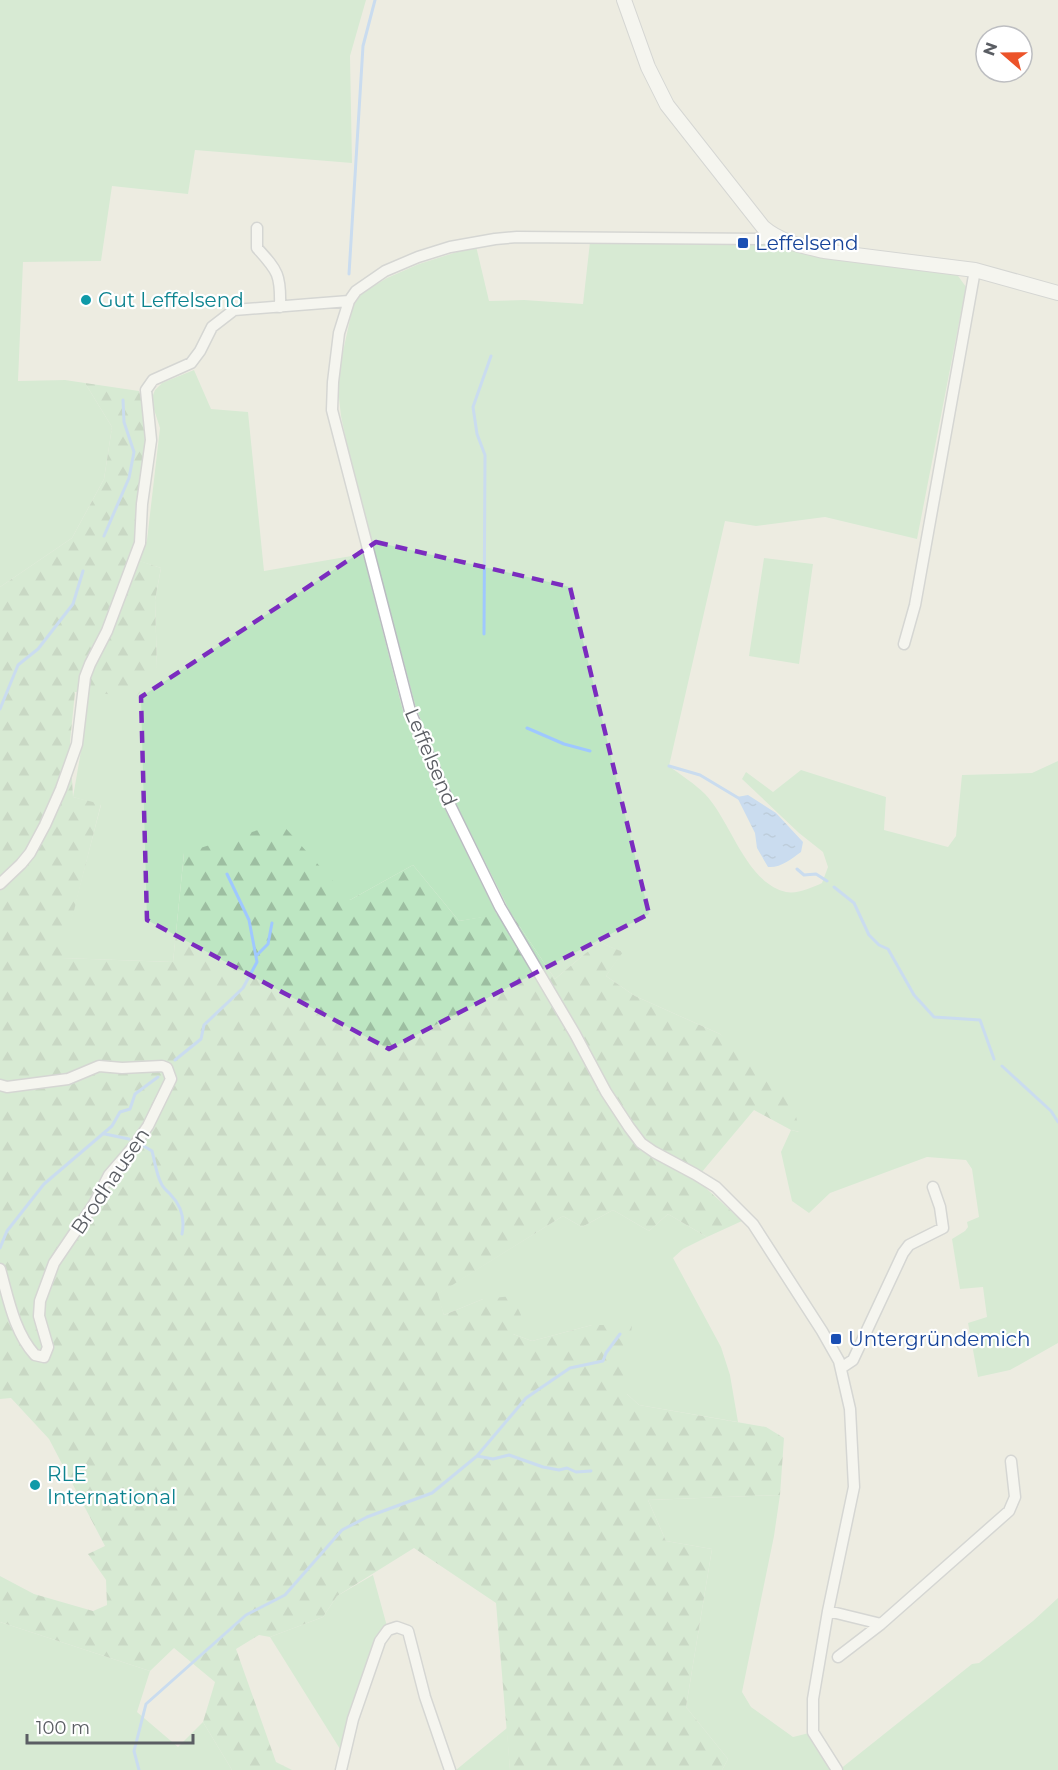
<svg xmlns="http://www.w3.org/2000/svg" width="1058" height="1770" font-family="Montserrat,sans-serif">
<defs>
<pattern id="forest-firs" width="22" height="20" patternUnits="userSpaceOnUse" patternTransform="scale(1.5)"><rect width="22" height="20" fill="#bde6c2"/><path d="M5 1l3.5 6h-7zM16 11l3.5 6h-7z" fill="#9dbea1"/></pattern>
<pattern id="water-ripples" width="26" height="14" patternUnits="userSpaceOnUse" patternTransform="scale(1.5)"><rect width="26" height="14" fill="#9fc8ff"/><path d="M2 4q2-2 4 0t4 0M15 11q2-2 4 0t4 0" fill="none" stroke="#85a6d2"/></pattern>
</defs>
<rect width="100%" height="100%" fill="#edece1"/>
<!-- grass -->
<path fill="#bde6c2" d="M 0,0 L 366,0 L 350,56 L 352,163 L 195,150 L 188,194 L 112,186 L 101,261 L 23,262 L 18,381 L 65,380 L 85,383 L 112,427 L 104,479 L 72,538 L 0,587 Z
M 590,242 L 770,245 L 833,259 L 956,273 L 966,287 L 917,539 L 825,517 L 756,526 L 725,521 L 669,766 C 681,775 695,784 705,794 C 731,821 746,883 786,892 C 798,894 811,888 822,883 L 828,867 L 823,852 L 799,833 L 742,779 L 746,772 L 773,792 L 801,770 L 886,797 L 884,830 L 948,847 L 956,836 L 962,775 L 1032,773 L 1058,761 L 1058,1343 L 1010,1370 L 978,1377 L 968,1323 L 987,1317 L 983,1287 L 960,1289 L 952,1239 L 965,1231 L 968,1227 L 967,1222 L 979,1217 L 972,1169 L 966,1160 L 927,1157 L 830,1193 L 809,1213 L 792,1201 L 781,1152 L 791,1130 L 799,1132 L 720,1034 L 635,996 L 606,976 L 622,952 L 599,942 L 555,979 L 510,912 L 453,798 L 416,708 L 350,459 L 341,416 L 338,389 L 342,356 L 353,306 L 362,293 L 387,278 L 419,264 L 476,246 L 489,301 L 524,300 L 583,304 Z
M 194,370 L 211,409 L 248,412 L 264,571 L 363,554 L 404,715 L 443,805 L 497,915 L 459,921 L 413,865 L 350,900 L 184,853 L 173,962 L 61,958 L 101,805 L 73,797 L 82,745 L 87,692 L 157,667 L 155,600 L 161,568 L 139,561 L 147,540 L 160,428 L 151,400 L 155,390 L 162,383 Z
M 764,558 L 813,564 L 799,664 L 749,656 Z
M 613,1210 L 649,1231 L 668,1214 L 707,1237 L 683,1249 L 673,1258 L 721,1347 L 730,1375 L 738,1422 L 639,1405 L 627,1394 L 627,1368 L 592,1325 L 532,1341 L 513,1334 L 483,1299 L 444,1315 L 437,1294 L 563,1216 L 582,1227 Z
M 780,1495 L 774,1536 L 742,1692 L 751,1707 L 793,1737 L 813,1732 L 837,1770 L 722,1770 L 728,1759 L 686,1707 L 712,1549 L 666,1541 L 648,1500 Z
M 373,1575 L 388,1630 L 345,1757 L 270,1637 L 323,1617 L 337,1596 Z
M 1058,1598 L 1058,1770 L 839,1770 L 972,1664 L 979,1663 L 1033,1621 Z
M 0,1622 L 150,1671 L 137,1712 L 178,1747 L 203,1722 L 232,1770 L 0,1770 Z
M 507,1728 L 510,1770 L 456,1770 Z"/>
<!-- forest -->
<path fill="url(#forest-firs)" d="M 85,383 L 139,391 L 146,415 L 148,439 L 135,543 L 128,557 L 161,568 L 155,600 L 157,667 L 137,696 L 75,692 L 70,742 L 73,797 L 101,804 L 62,958 L 173,962 L 184,853 L 281,823 L 350,900 L 413,865 L 459,921 L 510,912 L 555,979 L 599,942 L 623,952 L 606,976 L 635,996 L 720,1034 L 790,1093 L 800,1132 L 791,1130 L 754,1110 L 696,1179 L 742,1221 L 707,1237 L 668,1214 L 649,1231 L 613,1210 L 582,1227 L 563,1216 L 438,1294 L 444,1315 L 483,1299 L 512,1296 L 521,1315 L 513,1334 L 532,1341 L 592,1325 L 632,1325 L 627,1368 L 627,1394 L 639,1405 L 766,1427 L 784,1438 L 780,1495 L 648,1500 L 666,1541 L 712,1549 L 686,1707 L 728,1759 L 722,1770 L 510,1770 L 496,1603 L 414,1548 L 337,1596 L 323,1617 L 270,1637 L 259,1635 L 236,1649 L 276,1762 L 292,1770 L 232,1770 L 203,1722 L 215,1682 L 174,1648 L 150,1671 L 0,1622 L 0,1576 L 34,1594 L 93,1611 L 107,1605 L 106,1580 L 88,1554 L 105,1546 L 49,1439 L 11,1398 L 0,1399 L 0,587 L 72,538 L 104,479 L 112,427 Z"/>
<!-- water -->
<path fill="url(#water-ripples)" d="M 748,795 L 776,813 L 803,842 L 801,852 C 791,859 781,868 768,867 L 757,848 L 755,833 L 737,797 Z"/>
<g fill="none" stroke-linecap="round" stroke-linejoin="round">
<!-- stream -->
<path stroke="#9fc8ff" stroke-width="3" d="M 349,274 L 363,46 L 375,0
M 104,536 L 129,478 L 134,452 L 124,422 L 123,400
M 484,634 L 485,455 L 477,434 L 473,407 L 491,356
M 0,709 L 18,665 L 38,649 L 73,604 L 83,571
M 527,728 L 564,744 L 590,751
M 669,766 L 700,775 L 740,799
M 797,869 L 804,875 L 816,874 L 827,881
M 834,887 L 854,903 L 869,935 L 879,945 L 888,949 L 914,995 L 934,1017 L 980,1020 L 994,1059
M 257,955 L 268,944 L 272,923
M 175,1060 L 201,1039 L 204,1025 L 243,988 L 257,962 L 249,920 L 227,874
M 1002,1066 L 1051,1111 L 1058,1122
M 105,1134 L 129,1139
M 142,1145 L 152,1151 C 155,1162 156,1173 161,1183 C 163,1188 166,1190 170,1194 C 181,1205 185,1219 182,1234
M 0,1248 L 7,1231 L 44,1184 L 112,1126 L 120,1112 L 130,1109 L 135,1094 L 158,1077
M 477,1456 L 493,1459 L 509,1455 L 543,1467 L 559,1470 L 567,1468 L 576,1472 L 591,1471
M 139,1770 L 134,1751 L 146,1704 L 246,1615 L 285,1595 L 342,1530 L 367,1517 L 432,1493 L 477,1456 L 526,1398 L 570,1368 L 603,1361 L 606,1353 L 620,1334"/>
<defs>
<path id="minor" d="M 257,228 L 257,248 C 278,271 281,275 280,307
M 779,239 L 517,237 L 495,239 L 450,247 L 418,257 L 385,271 L 356,291 L 349,301 L 339,333 L 333,382 L 332,410 L 410,711 L 448,801 L 500,907 L 575,1034 L 606,1092 L 629,1127 L 641,1143 L 654,1152 L 695,1174 L 716,1187 L 753,1224 L 822,1331 L 839,1361 L 850,1409 L 854,1487 L 828,1611 L 813,1699 L 813,1732 L 837,1770
M 904,644 L 915,605 L 975,270
M 0,884 L 21,864 L 30,853 L 45,825 L 61,789 L 77,744 L 85,677 L 90,664 L 107,631 L 140,543 L 142,504 L 151,440 L 146,390 L 153,380 L 191,363 L 200,351 L 212,327 L 234,310 L 349,301
M 0,1085 L 7,1087 L 68,1079 L 99,1066 L 122,1068 L 162,1066 L 167,1068 L 171,1079 L 148,1126 L 134,1146 L 109,1175 L 94,1204 L 54,1263 L 40,1301 L 39,1316 L 48,1347 L 44,1357 L 35,1355 C 14,1332 8,1297 0,1269
M 841,1368 L 853,1360 L 903,1253 L 909,1245 L 943,1228 L 940,1207 L 933,1187
M 828,1611 L 881,1624 L 1009,1511 L 1015,1497 L 1011,1461
M 838,1657 L 881,1624
M 341,1770 L 353,1719 L 380,1641 L 388,1630 L 397,1627 L 408,1631 L 425,1697 L 450,1770"/>
<path id="tertiary" d="M 624,0 L 648,67 L 667,105 L 763,227 C 780,242 802,246 824,251 L 975,270 L 1058,293"/>
</defs>
<!-- minor casing -->
<use href="#minor" stroke="#b9bbc1" stroke-width="13"/>
<!-- tertiary casing -->
<use href="#tertiary" stroke="#b9bbc1" stroke-width="16"/>
<!-- minor -->
<use href="#minor" stroke="#fff" stroke-width="10"/>
<!-- tertiary -->
<use href="#tertiary" stroke="#fff" stroke-width="14"/>
</g>
<!-- marked area -->
<path d="M0 0H1058V1770H0ZM 376,542 L 570,587 L 649,914 L 389,1049 L 147,920 L 141,697 Z" fill="#edece1" fill-opacity=".55" fill-rule="evenodd"/>
<path fill="none" stroke="#7b2cbf" stroke-width="4.5" stroke-dasharray="12 8" stroke-linejoin="round" d="M 376,542 L 570,587 L 649,914 L 389,1049 L 147,920 L 141,697 Z"/>
<!-- markers -->
<g fill="#1a4fb4" stroke="#fff" stroke-width="2">
<rect x="737" y="237" width="12" height="12" rx="3"/>
<rect x="830" y="1333" width="12" height="12" rx="3"/>
</g>
<g fill="#0f9aa8" stroke="#fff" stroke-width="2">
<circle cx="86" cy="300" r="6"/>
<circle cx="35" cy="1485" r="6"/>
</g>
<g text-anchor="middle" stroke-width="4.5" stroke-linejoin="round" paint-order="stroke">
<!-- transit labels -->
<g font-size="20" fill="#164399" stroke="#fff" text-anchor="start">
<text x="755" y="250">Leffelsend</text>
<text x="848" y="1346">Untergründemich</text>
</g>
<!-- culture labels -->
<g font-size="20" fill="#0d838f" stroke="#fff" text-anchor="start">
<text x="98" y="307">Gut Leffelsend</text>
<text x="47" y="1481">RLE<tspan x="47" dy="23">International</tspan></text>
</g>
<!-- street labels -->
<g font-size="20" fill="#5a5d63" stroke="#fff">
<text transform="translate(431 757) rotate(67)" y="7">Leffelsend</text>
<text transform="translate(110 1181) rotate(-56)" y="7">Brodhausen</text>
</g>
</g>
<!-- north arrow -->
<g transform="translate(1004 54) rotate(290)"><circle r="28" fill="#ffffff" stroke="#bdbec1" stroke-width="1.5"/>
<path d="M0-4.5L10 22L0 15L-10 22Z" fill="#ec5329"/>
<text y="-9" font-size="16" font-weight="bold" text-anchor="middle" fill="#5a5d63">N</text>
</g>
<!-- scale -->
<path d="M27 1734v9h166v-9" fill="none" stroke="#5a5d63" stroke-width="3"/>
<text x="36" y="1734" font-size="18" fill="#5a5d63" stroke="#ffffff" stroke-width="4.5" paint-order="stroke">100 m</text>
</svg>
